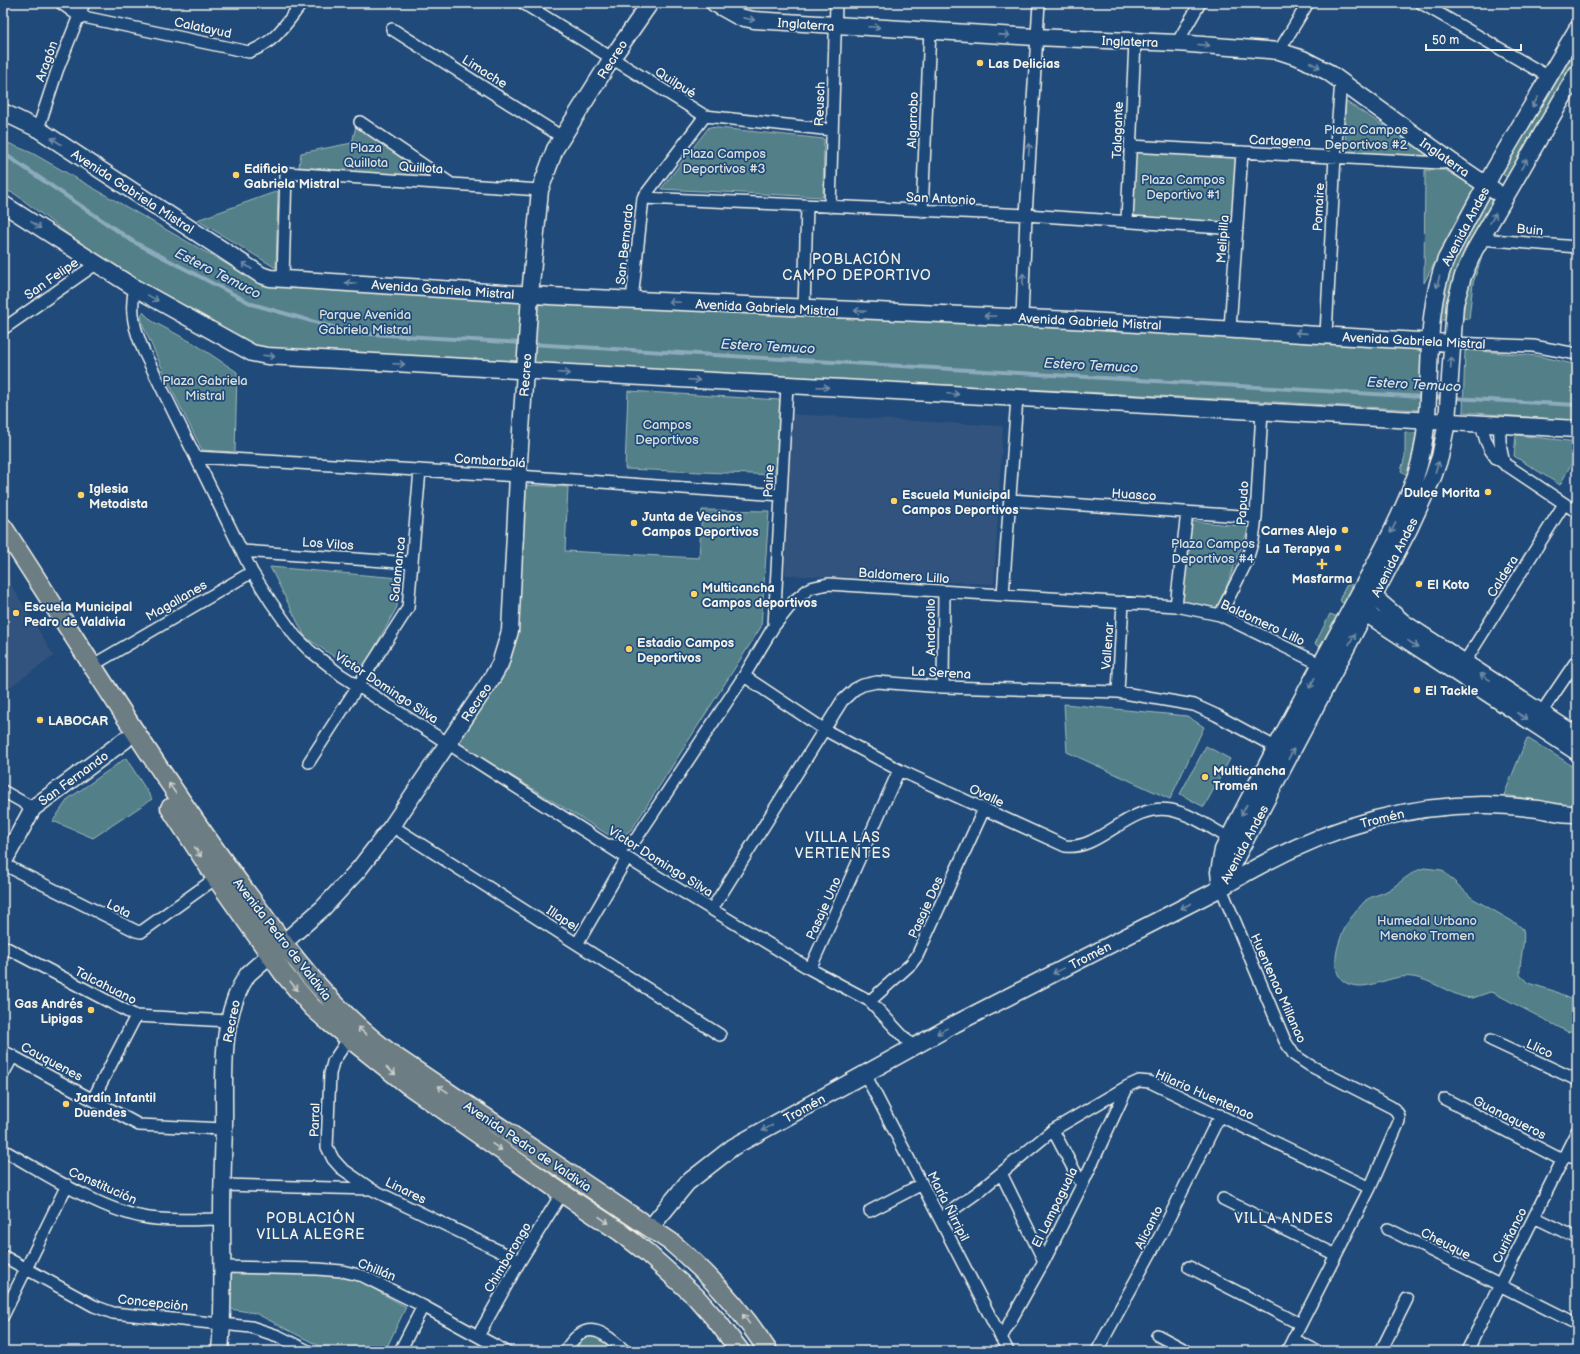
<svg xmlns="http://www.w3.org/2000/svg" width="1580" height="1354" font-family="'Balsamiq Sans',sans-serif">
<rect width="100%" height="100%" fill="#1f4a7a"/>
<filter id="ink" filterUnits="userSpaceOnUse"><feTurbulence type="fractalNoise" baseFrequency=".025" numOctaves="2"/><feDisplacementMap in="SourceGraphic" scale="8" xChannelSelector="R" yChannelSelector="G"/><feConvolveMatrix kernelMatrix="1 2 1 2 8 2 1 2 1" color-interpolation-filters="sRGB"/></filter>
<g filter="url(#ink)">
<!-- built -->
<path fill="#33537d" d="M 791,414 L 1003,426 L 994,584 L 785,575 Z
M 3,571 L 54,656 L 3,692 Z"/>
<!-- green -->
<path fill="#527f88" stroke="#a3b8b8" d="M 1575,49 L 1577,50 L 1577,63 L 1514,172 L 1507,177 L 1502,174 L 1570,53 Z
M 1345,101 L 1438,160 L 1346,154 Z
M 356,126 L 430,178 L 299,167 L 301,153 L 352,143 Z
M 709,127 L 824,139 L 823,197 L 661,189 Z
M 3,141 L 32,153 L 258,282 L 1423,348 L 1419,410 C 1035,388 650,372 265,348 L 251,345 L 158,294 L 102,260 L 15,194 L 3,189 Z
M 1130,146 L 1242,152 L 1237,229 L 1127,221 Z
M 1425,170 L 1445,170 L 1475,187 L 1424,283 Z
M 278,191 L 276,268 L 197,220 Z
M 1488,198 L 1495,202 L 1448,320 L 1438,320 C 1443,270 1463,240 1488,198 Z
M 1479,256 L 1482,257 L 1473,283 L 1469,319 L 1463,318 C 1464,296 1471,277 1479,256 Z
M 143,312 L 152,321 L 195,344 L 237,372 L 235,452 L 202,450 L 172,390 L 144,328 L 141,317 Z
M 1465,350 L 1539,356 L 1577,365 L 1577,421 L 1463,412 Z
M 628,391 L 780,400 L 777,475 L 625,469 Z
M 1405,432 L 1417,433 L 1414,457 L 1407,475 L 1401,471 L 1405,456 Z
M 1516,435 L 1577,442 L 1577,453 L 1560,485 L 1514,456 Z
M 524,485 L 568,487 L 565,551 L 699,558 L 702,510 L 769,511 L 761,627 L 632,829 L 622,837 L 607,834 L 458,743 L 505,669 Z
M 1191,521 L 1249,527 L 1218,609 L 1181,605 Z
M 270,567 L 399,578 L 397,607 L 360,674 L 305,637 Z
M 1350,584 L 1355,586 L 1346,604 L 1341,602 L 1340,598 L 1346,586 Z
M 1330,614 L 1341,618 L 1324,649 L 1315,644 Z
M 1064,704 L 1187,716 L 1204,727 L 1170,799 L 1067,752 Z
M 1527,738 L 1565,761 L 1577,771 L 1577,806 L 1504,795 Z
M 1206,746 L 1230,759 L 1204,807 L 1180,794 Z
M 126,758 L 152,799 L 93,838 L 53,821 L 68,799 Z
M 1424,868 L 1442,870 L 1472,898 L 1517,924 L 1523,929 C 1526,940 1519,961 1520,975 L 1528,983 L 1554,991 L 1577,1002 L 1577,1021 L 1571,1031 L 1568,1032 L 1494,993 L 1490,992 L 1473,998 L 1464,997 C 1447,992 1431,980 1413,977 C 1396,974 1379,985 1362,986 C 1321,987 1337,939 1350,919 C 1355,913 1360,906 1366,900 C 1372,896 1378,895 1385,892 C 1399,885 1409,872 1424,868 Z
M 232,1269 L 347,1274 L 406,1307 L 385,1351 L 329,1351 L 255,1313 L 230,1309 Z
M 593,1334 L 616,1351 L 575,1351 L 585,1336 Z"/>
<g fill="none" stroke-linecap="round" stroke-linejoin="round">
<!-- stream -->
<path stroke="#8cabbd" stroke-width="4" d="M 3,153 L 134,242 L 252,304 L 353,333 L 523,343
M 530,344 L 1424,397
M 1431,397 L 1446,398
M 1453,398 L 1577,405"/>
<defs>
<path id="street" d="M 61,3 L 79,16 L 249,52 C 277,41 284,26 302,3
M 523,3 L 705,116 L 832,130
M 1421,3 L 1549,77
M 392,29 L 562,137
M 1177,43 L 1200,3
M 1279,51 L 1308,3
M 360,122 L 450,183
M 38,129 L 57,71 L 84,3
M 1130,146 L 1441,163 L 1452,162
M 643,198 L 1026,215 L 1237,229
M 830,207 L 836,3
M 922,211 L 930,30
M 1127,221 L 1135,41
M 1481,239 L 1577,247
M 283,279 L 286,173 L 540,190
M 135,288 C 129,311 135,331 144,352 L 252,572 L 271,602 L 295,636 L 309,650 L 341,675 L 627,858 L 810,969 L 870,1001 L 913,1047
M 632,300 L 643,198 L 705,116
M 804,308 L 807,206
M 1022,318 L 1026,215 L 1039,3
M 3,329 L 96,264
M 1230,329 L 1242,152
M 1326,335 L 1335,156 L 1341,81
M 1452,343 L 1533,346 L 1577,354
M 1482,423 C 1483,437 1487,447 1496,458 L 1577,512
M 1500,424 C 1499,439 1500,451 1505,465
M 196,457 L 518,476 L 781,495
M 1010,500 L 1256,517
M 242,551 L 412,563
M 1003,595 L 1017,398
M 1176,606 L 1187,512
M 1220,615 L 1246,563 L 1253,540 L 1256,517 L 1262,411
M 774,626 L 787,385
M 1464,663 L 1564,504
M 93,665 L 252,572
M 744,676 L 825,730 L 899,770 L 1065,846 C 1101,851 1129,802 1171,810 C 1191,814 1211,828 1229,838
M 943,687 L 944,591
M 1118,692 L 1123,602
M 1541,713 L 1577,660
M 309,762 L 408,608 L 420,470
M 3,791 L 33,808
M 392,826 L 720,1035
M 609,845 L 624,846 L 636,839 L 744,676 L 774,626 L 795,600 L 810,588 L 828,584 L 1176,606 L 1220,615 L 1322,665
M 3,864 L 136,931 L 141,932 L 216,878
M 1221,888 L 1285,1041 L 1294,1055 L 1309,1065 L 1391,1107 C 1398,1111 1401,1117 1398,1124 L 1370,1188 L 1287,1351
M 712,909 L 842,701 L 855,689 L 863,685 L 877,682 L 943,687 L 1118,692 L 1194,705 L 1216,715 L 1277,748
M 577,944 L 627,858
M 3,946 L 136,1016 L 228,1021
M 810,969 L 899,770
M 870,1001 L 911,964 L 917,956 L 984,809
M 349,1038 L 333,1062 L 330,1074 L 327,1147 L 333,1159 L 341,1168 L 371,1189
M 1491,1040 L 1577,1080
M 3,1051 L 139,1125 L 224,1129
M 3,1074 L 13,1056
M 865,1074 L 1008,1351
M 93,1099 L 136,1016
M 1445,1099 L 1562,1160
M 1053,1130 L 1082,1185
M 3,1150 C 43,1172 99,1209 143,1217 C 168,1222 196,1219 222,1219
M 1566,1153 L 1577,1159
M 1001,1173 L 1044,1261
M 222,1185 L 371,1189 L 520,1261
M 1223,1199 L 1336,1255
M 870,1211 L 922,1184
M 1534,1217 L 1577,1238
M 940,1219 L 978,1192 L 1053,1130 L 1128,1086 L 1139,1081 L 1150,1082 L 1370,1188
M 1388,1229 L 1577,1324
M 3,1256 L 94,1306 L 113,1313 L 251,1327 L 278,1336 L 308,1351
M 223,1267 L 317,1269 L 342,1271 L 363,1276 L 423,1306 L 505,1351
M 1189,1267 L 1300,1324
M 3,1316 L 67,1185
M 1157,1335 L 1187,1351
M 478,1336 L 520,1261 L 562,1193
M 1001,1338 L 1044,1261 L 1082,1185 L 1128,1086
M 1293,1339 L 1317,1351
M 400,1351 L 423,1306
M 565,1351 C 585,1319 601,1329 625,1351
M 1097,1351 L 1161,1234 L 1220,1115
M 1381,1351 L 1407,1299
M 1467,1351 L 1577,1131"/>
<path id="secondary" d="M 714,3 L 739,17 L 754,20 L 1035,37 L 1177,43 L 1279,51 L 1303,59 L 1328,72 L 1452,162 L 1495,191
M 3,112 L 38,129 L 261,275 L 270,278 L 550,296 L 1072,320 L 1452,343
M 3,204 L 135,288 L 252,353 L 267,356 L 1577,429
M 1367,591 L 1404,623 L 1577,736
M 1359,604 L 1373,618 L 1577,752
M 3,863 L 33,808 L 125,740
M 1221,886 L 1409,529 L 1433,477 L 1440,457 L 1447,422 L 1455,304 L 1463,276 L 1474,251 L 1577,73
M 1221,888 L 1219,872 L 1223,850 C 1262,771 1305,694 1347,616 C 1371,570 1399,524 1416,475 C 1439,405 1418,327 1446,259 L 1494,170 L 1577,29
M 651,1227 L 687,1183 L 733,1147 L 955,1024 L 1221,888 C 1301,838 1390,804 1486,805 C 1504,805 1521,807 1538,809 C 1550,811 1565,815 1577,814
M 220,1351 C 224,1307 222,1262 222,1218 C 222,1188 223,1157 224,1127 C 225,1077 218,1018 248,974 L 323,908 L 359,869 L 392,826 L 492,678 L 500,664 L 510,631 L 518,476 L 530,295 L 540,190 L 555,149 L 612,58 L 650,3"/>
<path id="primary" d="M 3,527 C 86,654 164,783 255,904 C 270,924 283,944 299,963 C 328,999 359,1031 397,1058 L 671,1242 C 709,1274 741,1309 768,1351
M 170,808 L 216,878 L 283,973 L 312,1007 L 330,1023 L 408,1085 L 562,1193 L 619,1231 L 646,1252 L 695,1296 L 717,1321 L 740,1351"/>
</defs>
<!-- street casing -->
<use href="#street" stroke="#f4f1e8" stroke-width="14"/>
<!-- secondary casing -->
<use href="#secondary" stroke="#f4f1e8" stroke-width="19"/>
<!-- primary casing -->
<use href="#primary" stroke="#f4f1e8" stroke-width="21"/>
<!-- street -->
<use href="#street" stroke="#1f4a7a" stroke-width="11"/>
<!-- secondary -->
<use href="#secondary" stroke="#1f4a7a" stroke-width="16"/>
<!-- primary -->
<use href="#primary" stroke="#6d7d84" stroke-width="18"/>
</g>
<!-- one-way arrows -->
<defs><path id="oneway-shaft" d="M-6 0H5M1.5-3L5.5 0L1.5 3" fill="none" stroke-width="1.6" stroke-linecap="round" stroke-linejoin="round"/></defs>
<g stroke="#748da6">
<use href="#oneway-shaft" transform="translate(749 19) rotate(11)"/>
<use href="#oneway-shaft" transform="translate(874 27) rotate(3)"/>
<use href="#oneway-shaft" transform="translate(1004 35) rotate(4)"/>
<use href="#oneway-shaft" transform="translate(1204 45) rotate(5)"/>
<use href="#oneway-shaft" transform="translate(1315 65) rotate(28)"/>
<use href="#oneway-shaft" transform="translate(1535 102) rotate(121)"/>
<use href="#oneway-shaft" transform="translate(56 141) rotate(-147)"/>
<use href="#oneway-shaft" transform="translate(1029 149) rotate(-87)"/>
<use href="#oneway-shaft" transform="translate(1524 164) rotate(-60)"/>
<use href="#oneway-shaft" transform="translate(1493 218) rotate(-60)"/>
<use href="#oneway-shaft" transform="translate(36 225) rotate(35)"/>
<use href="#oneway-shaft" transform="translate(247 266) rotate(-147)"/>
<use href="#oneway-shaft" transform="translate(1023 279) rotate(-88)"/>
<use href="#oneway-shaft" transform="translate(1438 282) rotate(105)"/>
<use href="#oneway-shaft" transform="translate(351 283) rotate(-176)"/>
<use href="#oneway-shaft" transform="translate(153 298) rotate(29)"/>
<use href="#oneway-shaft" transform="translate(674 302) rotate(-177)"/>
<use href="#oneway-shaft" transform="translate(860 311) rotate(-177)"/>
<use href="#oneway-shaft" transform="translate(990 316) rotate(-177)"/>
<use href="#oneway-shaft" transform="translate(1301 333) rotate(-176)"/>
<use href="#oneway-shaft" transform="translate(269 356) rotate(7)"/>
<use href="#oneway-shaft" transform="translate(1451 363) rotate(-86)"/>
<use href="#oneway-shaft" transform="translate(399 364) rotate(3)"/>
<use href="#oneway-shaft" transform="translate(564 373) rotate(3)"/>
<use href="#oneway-shaft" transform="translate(694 380) rotate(3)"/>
<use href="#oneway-shaft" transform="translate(823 387) rotate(3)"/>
<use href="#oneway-shaft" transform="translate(953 394) rotate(3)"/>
<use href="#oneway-shaft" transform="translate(1437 467) rotate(-71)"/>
<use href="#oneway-shaft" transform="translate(1393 528) rotate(116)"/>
<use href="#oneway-shaft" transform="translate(1352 639) rotate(-62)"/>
<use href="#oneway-shaft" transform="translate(1413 644) rotate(34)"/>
<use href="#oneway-shaft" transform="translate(1485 677) rotate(-148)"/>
<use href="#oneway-shaft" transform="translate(1312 683) rotate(118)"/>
<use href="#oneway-shaft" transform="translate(1522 716) rotate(33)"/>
<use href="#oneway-shaft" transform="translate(1291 754) rotate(-62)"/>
<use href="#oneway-shaft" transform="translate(1244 810) rotate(118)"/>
<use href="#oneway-shaft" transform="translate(1186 906) rotate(153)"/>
<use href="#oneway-shaft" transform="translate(1058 971) rotate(153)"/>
<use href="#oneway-shaft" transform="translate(942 1031) rotate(151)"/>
<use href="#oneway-shaft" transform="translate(767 1128) rotate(151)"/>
</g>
<g stroke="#ccceca">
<use href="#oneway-shaft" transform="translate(172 788) rotate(-124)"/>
<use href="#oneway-shaft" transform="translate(198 852) rotate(57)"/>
<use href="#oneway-shaft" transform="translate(294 986) rotate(51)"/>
<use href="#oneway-shaft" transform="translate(362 1031) rotate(-139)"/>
<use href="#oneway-shaft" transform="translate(391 1071) rotate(38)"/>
<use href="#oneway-shaft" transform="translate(443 1089) rotate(-146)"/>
<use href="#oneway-shaft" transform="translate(497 1147) rotate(35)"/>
<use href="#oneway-shaft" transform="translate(604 1220) rotate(35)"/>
<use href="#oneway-shaft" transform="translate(746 1319) rotate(-126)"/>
</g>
</g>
<!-- markers -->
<g fill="#ffd166" stroke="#1f4a7a" stroke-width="1.5">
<circle cx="980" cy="63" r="4"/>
<circle cx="236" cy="175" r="4"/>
<circle cx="1488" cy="492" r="4"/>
<circle cx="81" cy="495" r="4"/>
<circle cx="894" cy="501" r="4"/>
<circle cx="634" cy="523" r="4"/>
<circle cx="1345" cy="530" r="4"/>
<circle cx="1338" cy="548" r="4"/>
<path d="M1320 558h4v4h4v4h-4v4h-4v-4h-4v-4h4z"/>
<circle cx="1419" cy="584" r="4"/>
<circle cx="694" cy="594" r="4"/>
<circle cx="16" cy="613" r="4"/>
<circle cx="629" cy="649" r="4"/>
<circle cx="1417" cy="690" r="4"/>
<circle cx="40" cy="720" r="4"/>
<circle cx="1205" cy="777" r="4"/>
<circle cx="91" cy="1010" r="4"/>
<circle cx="66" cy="1104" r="4"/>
</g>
<g text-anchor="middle" stroke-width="3.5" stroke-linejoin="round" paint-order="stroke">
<!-- street labels -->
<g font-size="13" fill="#f4f1e8" stroke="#1f4a7a">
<text transform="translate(806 24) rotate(4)" y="5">Inglaterra</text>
<text transform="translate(203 27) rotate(12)" y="5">Calatayud</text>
<text transform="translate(1130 41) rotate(2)" y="5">Inglaterra</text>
<text transform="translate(612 59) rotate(-57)" y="5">Recreo</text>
<text transform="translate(46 61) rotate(-70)" y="5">Aragón</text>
<text transform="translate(485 71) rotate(32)" y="5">Limache</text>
<text transform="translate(676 82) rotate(32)" y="5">Quilpué</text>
<text transform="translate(819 104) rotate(-88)" y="5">Reusch</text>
<text transform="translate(912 120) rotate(-88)" y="5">Algarrobo</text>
<text transform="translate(1117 130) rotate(-88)" y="5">Talagante</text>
<text transform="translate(1280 140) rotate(2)" y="5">Cartagena</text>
<text transform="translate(1445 157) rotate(35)" y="5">Inglaterra</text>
<text transform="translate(421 167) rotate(4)" y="5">Quillota</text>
<text transform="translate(133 191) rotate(33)" y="5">Avenida Gabriela Mistral</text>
<text transform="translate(941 198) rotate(3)" y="5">San Antonio</text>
<text transform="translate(1318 207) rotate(-87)" y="5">Pomaire</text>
<text transform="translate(1465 226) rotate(-62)" y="5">Avenida Andes</text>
<text transform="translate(1530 229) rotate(5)" y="5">Buin</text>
<text transform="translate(1222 239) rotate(-86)" y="5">Melipilla</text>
<text transform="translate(624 244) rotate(-84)" y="5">San Bernardo</text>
<text transform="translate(51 278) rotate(-35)" y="5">San Felipe</text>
<text transform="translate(443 289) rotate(4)" y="5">Avenida Gabriela Mistral</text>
<text transform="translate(767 307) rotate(3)" y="5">Avenida Gabriela Mistral</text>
<text transform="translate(1090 321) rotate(3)" y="5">Avenida Gabriela Mistral</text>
<text transform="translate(1414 340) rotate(3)" y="5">Avenida Gabriela Mistral</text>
<text transform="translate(525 375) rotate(-86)" y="5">Recreo</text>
<text transform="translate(490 460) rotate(4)" y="5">Combarbalá</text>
<text transform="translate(768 481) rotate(-87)" y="5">Paine</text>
<text transform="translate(1134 494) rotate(4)" y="5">Huasco</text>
<text transform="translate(1242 503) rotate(-86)" y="5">Papudo</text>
<text transform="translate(328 543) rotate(4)" y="5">Los Vilos</text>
<text transform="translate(1394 557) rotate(-63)" y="5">Avenida Andes</text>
<text transform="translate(397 569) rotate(-84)" y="5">Salamanca</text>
<text transform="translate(904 575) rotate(4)" y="5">Baldomero Lillo</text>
<text transform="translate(1502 576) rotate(-58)" y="5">Caldera</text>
<text transform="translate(176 600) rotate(-30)" y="5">Magallanes</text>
<text transform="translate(1263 622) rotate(25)" y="5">Baldomero Lillo</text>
<text transform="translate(930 627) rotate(-90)" y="5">Andacollo</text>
<text transform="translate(1107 646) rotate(-86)" y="5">Vallenar</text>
<text transform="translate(941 672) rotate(3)" y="5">La Serena</text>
<text transform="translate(387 687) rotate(33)" y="5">Víctor Domingo Silva</text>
<text transform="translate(476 702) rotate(-56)" y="5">Recreo</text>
<text transform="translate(73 778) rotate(-36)" y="5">San Fernando</text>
<text transform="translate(987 795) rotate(25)" y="5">Ovalle</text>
<text transform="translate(1382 818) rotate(-14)" y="5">Tromén</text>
<text transform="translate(1244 844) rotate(-62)" y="5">Avenida Andes</text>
<text transform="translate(661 861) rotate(32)" y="5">Víctor Domingo Silva</text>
<text transform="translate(925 907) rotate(-66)" y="5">Pasaje Dos</text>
<text transform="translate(119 908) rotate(27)" y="5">Lota</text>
<text transform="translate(823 908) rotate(-66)" y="5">Pasaje Uno</text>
<text transform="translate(563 918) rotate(33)" y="5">Illapel</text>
<text transform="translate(283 939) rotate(52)" y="5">Avenida Pedro de Valdivia</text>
<text transform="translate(1090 955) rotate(-27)" y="5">Tromén</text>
<text transform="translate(106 985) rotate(27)" y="5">Talcahuano</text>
<text transform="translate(1279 988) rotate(66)" y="5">Huentenao Millanao</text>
<text transform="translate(231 1021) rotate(-79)" y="5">Recreo</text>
<text transform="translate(1540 1048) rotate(25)" y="5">Llico</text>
<text transform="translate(52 1061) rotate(28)" y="5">Cauquenes</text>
<text transform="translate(1205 1094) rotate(24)" y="5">Hilario Huentenao</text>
<text transform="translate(804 1108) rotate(-29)" y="5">Tromén</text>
<text transform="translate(1510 1117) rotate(27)" y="5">Guanaqueros</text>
<text transform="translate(314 1120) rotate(-88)" y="5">Parral</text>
<text transform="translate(528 1146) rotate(34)" y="5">Avenida Pedro de Valdivia</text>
<text transform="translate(103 1185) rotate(24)" y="5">Constitución</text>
<text transform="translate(406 1190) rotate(26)" y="5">Linares</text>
<text transform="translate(949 1206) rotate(63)" y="5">María Ñirripil</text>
<text transform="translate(1054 1207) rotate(-64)" y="5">El Lampaguala</text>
<text transform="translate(1148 1227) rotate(-63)" y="5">Alicanto</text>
<text transform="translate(1509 1235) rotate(-63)" y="5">Curiñanco</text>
<text transform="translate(1446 1243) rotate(27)" y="5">Cheuque</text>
<text transform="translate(507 1257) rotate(-59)" y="5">Chimbarongo</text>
<text transform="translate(377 1269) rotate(22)" y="5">Chillán</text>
<text transform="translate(153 1302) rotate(6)" y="5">Concepción</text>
</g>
<!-- poi labels -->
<g font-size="13" font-weight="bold" fill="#f4f1e8" stroke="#1f4a7a" text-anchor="start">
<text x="988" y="68">Las Delicias</text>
<text x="244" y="173">Edificio<tspan x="244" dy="15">Gabriela Mistral</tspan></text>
<text x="89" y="493">Iglesia<tspan x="89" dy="15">Metodista</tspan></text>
<text x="1480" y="497" text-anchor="end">Dulce Morita</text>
<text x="902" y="499">Escuela Municipal<tspan x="902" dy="15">Campos Deportivos</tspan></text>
<text x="642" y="521">Junta de Vecinos<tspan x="642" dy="15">Campos Deportivos</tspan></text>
<text x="1337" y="535" text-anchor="end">Carnes Alejo</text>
<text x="1330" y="553" text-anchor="end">La Terapya</text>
<text x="1322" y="583" text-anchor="middle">Masfarma</text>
<text x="1427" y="589">El Koto</text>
<text x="702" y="592">Multicancha<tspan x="702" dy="15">Campos deportivos</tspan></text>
<text x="24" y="611">Escuela Municipal<tspan x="24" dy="15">Pedro de Valdivia</tspan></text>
<text x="637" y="647">Estadio Campos<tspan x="637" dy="15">Deportivos</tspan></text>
<text x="1425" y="695">El Tackle</text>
<text x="48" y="725">LABOCAR</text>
<text x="1213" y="775">Multicancha<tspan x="1213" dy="15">Tromen</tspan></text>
<text x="83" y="1008" text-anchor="end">Gas Andrés<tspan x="83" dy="15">Lipigas</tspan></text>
<text x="74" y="1102">Jardín Infantil<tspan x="74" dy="15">Duendes</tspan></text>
</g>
<!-- park labels -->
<g font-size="13" fill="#dce0da" stroke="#1f4a7a">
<text x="1366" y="134">Plaza Campos<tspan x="1366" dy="15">Deportivos #2</tspan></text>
<text x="366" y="152">Plaza<tspan x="366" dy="15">Quillota</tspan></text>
<text x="724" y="158">Plaza Campos<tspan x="724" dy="15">Deportivos #3</tspan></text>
<text x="1183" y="184">Plaza Campos<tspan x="1183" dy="15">Deportivo #1</tspan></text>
<text x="365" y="319">Parque Avenida<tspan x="365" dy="15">Gabriela Mistral</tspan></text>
<text x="205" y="385">Plaza Gabriela<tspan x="205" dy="15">Mistral</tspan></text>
<text x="667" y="429">Campos<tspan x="667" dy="15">Deportivos</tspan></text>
<text x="1213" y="548">Plaza Campos<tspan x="1213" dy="15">Deportivos #4</tspan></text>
<text x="1427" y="925">Humedal Urbano<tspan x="1427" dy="15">Menoko Tromen</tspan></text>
</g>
<!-- neighbourhood labels -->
<g font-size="14" letter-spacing="1" fill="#f4f1e8" stroke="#1f4a7a">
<text x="857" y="264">POBLACIÓN<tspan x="857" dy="16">CAMPO DEPORTIVO</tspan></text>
<text x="843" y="842">VILLA LAS<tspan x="843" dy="16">VERTIENTES</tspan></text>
<text x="311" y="1223">POBLACIÓN<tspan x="311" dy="16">VILLA ALEGRE</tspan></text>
<text x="1284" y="1223">VILLA ANDES</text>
</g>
<!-- water labels -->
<g font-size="14" font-style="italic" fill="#dae0dd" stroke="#1f4a7a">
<text transform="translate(218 273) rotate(27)" y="5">Estero Temuco</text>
<text transform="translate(768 346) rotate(3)" y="5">Estero Temuco</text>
<text transform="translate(1091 365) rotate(3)" y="5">Estero Temuco</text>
<text transform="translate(1414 384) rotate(3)" y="5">Estero Temuco</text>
</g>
</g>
<!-- margin -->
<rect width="1580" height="1354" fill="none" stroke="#1f4a7a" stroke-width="16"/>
<rect x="8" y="8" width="1564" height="1338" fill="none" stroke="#f4f1e8" stroke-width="1.5" filter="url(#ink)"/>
<!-- scale -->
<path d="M1426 44v6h95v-6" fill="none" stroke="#f4f1e8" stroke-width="2"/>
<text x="1432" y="44" font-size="12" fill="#f4f1e8" stroke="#1f4a7a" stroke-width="3" paint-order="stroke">50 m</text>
</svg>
